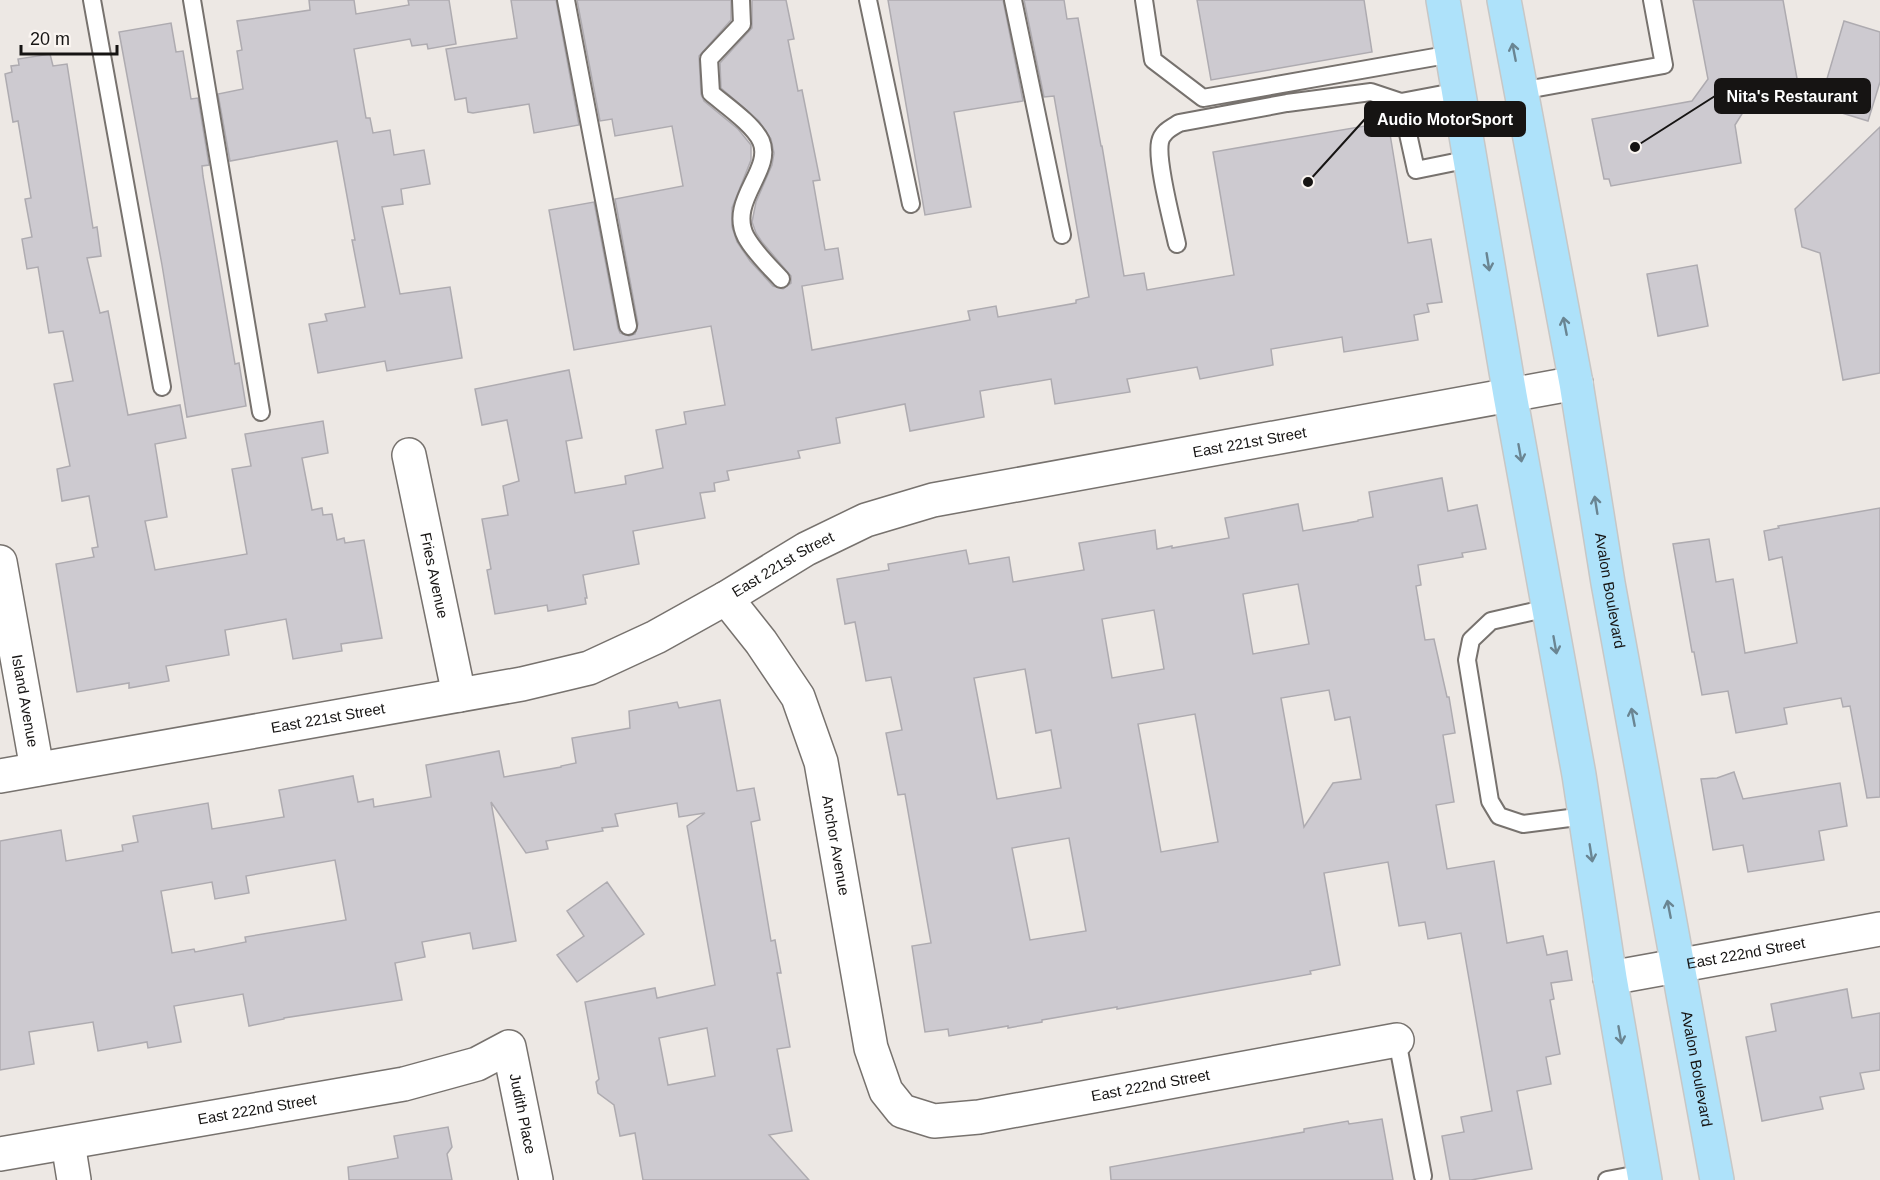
<svg xmlns="http://www.w3.org/2000/svg" width="1880" height="1180" font-family="Helvetica,sans-serif">
<rect width="100%" height="100%" fill="#ede8e4"/>
<!-- building -->
<path fill="#cdcad0" stroke="#aeabb0" stroke-width="1.5" fill-rule="evenodd" d="M 309,0 L 354,0 L 356,14 L 409,5 L 408,0 L 449,0 L 456,44 L 428,49 L 427,44 L 412,46 L 410,39 L 354,49 L 366,118 L 370,118 L 373,133 L 390,130 L 394,155 L 424,150 L 430,184 L 401,189 L 403,204 L 382,207 L 400,294 L 450,287 L 462,358 L 387,371 L 385,361 L 318,373 L 309,324 L 327,321 L 325,314 L 365,307 L 352,240 L 355,240 L 337,141 L 230,161 L 218,94 L 243,89 L 237,51 L 242,50 L 237,21 L 310,10 Z
M 511,0 L 556,0 L 579,125 L 534,133 L 529,104 L 473,113 L 468,112 L 466,98 L 455,100 L 446,49 L 517,38 Z
M 577,0 L 731,0 L 731,20 L 699,56 L 701,94 L 704,101 L 738,129 L 751,145 L 751,160 L 732,208 L 732,227 L 737,242 L 750,261 L 773,286 L 783,289 L 791,283 L 791,276 L 762,242 L 756,233 L 752,222 L 756,202 L 772,165 L 774,153 L 771,139 L 759,121 L 721,88 L 720,63 L 752,28 L 752,0 L 786,0 L 794,39 L 788,40 L 798,91 L 802,90 L 820,180 L 813,181 L 825,250 L 838,248 L 843,279 L 802,286 L 812,350 L 970,320 L 968,311 L 996,306 L 998,317 L 1076,303 L 1076,300 L 1089,297 L 1054,96 L 1044,97 L 1024,0 L 1064,0 L 1067,19 L 1078,18 L 1101,146 L 1102,146 L 1124,276 L 1144,273 L 1147,290 L 1234,275 L 1213,152 L 1388,122 L 1408,243 L 1431,239 L 1442,302 L 1427,304 L 1429,312 L 1414,315 L 1418,340 L 1344,352 L 1342,337 L 1271,349 L 1273,365 L 1200,379 L 1197,367 L 1127,379 L 1130,392 L 1055,404 L 1051,379 L 980,391 L 984,417 L 910,431 L 905,404 L 836,418 L 840,443 L 798,451 L 800,458 L 727,471 L 729,480 L 714,483 L 715,491 L 700,493 L 705,518 L 633,531 L 639,564 L 583,575 L 587,598 L 585,598 L 586,604 L 548,611 L 547,605 L 495,614 L 487,570 L 491,569 L 482,519 L 508,515 L 503,486 L 519,481 L 507,420 L 482,425 L 475,389 L 569,370 L 582,438 L 566,441 L 575,493 L 626,484 L 625,476 L 663,468 L 656,430 L 686,424 L 684,412 L 725,405 L 711,326 L 574,350 L 549,210 L 594,202 L 618,328 L 620,333 L 629,336 L 635,334 L 638,324 L 615,199 L 683,186 L 672,126 L 615,136 L 612,119 L 600,121 Z
M 888,0 L 1003,0 L 1023,101 L 954,112 L 971,207 L 925,215 Z
M 1197,0 L 1364,0 L 1372,52 L 1211,80 Z
M 1693,0 L 1783,0 L 1801,101 L 1797,99 L 1745,109 L 1735,125 L 1741,163 L 1611,186 L 1609,179 L 1604,179 L 1592,119 L 1692,101 L 1708,79 Z
M 1844,21 L 1880,32 L 1880,82 L 1868,121 L 1819,106 Z
M 171,23 L 176,52 L 183,51 L 191,99 L 198,98 L 209,165 L 202,166 L 203,176 L 235,364 L 239,363 L 246,406 L 187,417 L 162,265 L 119,32 Z
M 50,54 L 53,66 L 67,64 L 93,228 L 97,227 L 101,256 L 87,258 L 100,313 L 108,311 L 128,415 L 180,405 L 186,438 L 155,444 L 167,517 L 145,521 L 155,570 L 247,554 L 232,469 L 251,466 L 245,434 L 323,421 L 328,453 L 302,458 L 312,510 L 322,508 L 323,515 L 332,514 L 337,540 L 344,538 L 345,543 L 364,540 L 382,638 L 341,644 L 342,651 L 293,659 L 286,619 L 225,630 L 229,655 L 166,666 L 169,681 L 129,688 L 129,683 L 77,692 L 56,564 L 94,557 L 92,548 L 98,547 L 89,496 L 62,501 L 57,469 L 70,466 L 54,384 L 73,381 L 63,331 L 49,333 L 38,267 L 27,269 L 22,239 L 32,237 L 25,199 L 31,198 L 18,121 L 13,122 L 5,74 L 12,72 L 11,66 L 19,65 L 18,59 Z
M 1880,127 L 1880,373 L 1843,380 L 1820,253 L 1802,247 L 1795,209 Z
M 1697,265 L 1708,326 L 1658,336 L 1647,274 Z
M 1442,478 L 1448,511 L 1477,505 L 1486,549 L 1462,553 L 1463,557 L 1418,565 L 1421,585 L 1416,586 L 1425,640 L 1434,639 L 1447,697 L 1449,697 L 1455,733 L 1443,735 L 1454,802 L 1436,805 L 1447,869 L 1494,861 L 1507,943 L 1543,936 L 1547,955 L 1567,951 L 1572,980 L 1551,983 L 1554,999 L 1550,1000 L 1560,1054 L 1546,1057 L 1551,1084 L 1517,1091 L 1532,1169 L 1471,1180 L 1450,1180 L 1442,1136 L 1464,1132 L 1461,1117 L 1492,1111 L 1461,933 L 1428,939 L 1425,922 L 1399,926 L 1388,862 L 1324,873 L 1340,965 L 1310,971 L 1311,974 L 1117,1009 L 1117,1007 L 1042,1020 L 1042,1022 L 1008,1028 L 1008,1026 L 949,1036 L 948,1029 L 925,1032 L 912,946 L 931,943 L 905,794 L 898,795 L 886,733 L 902,730 L 891,677 L 866,681 L 855,622 L 845,624 L 837,579 L 889,570 L 888,564 L 966,550 L 969,564 L 1009,557 L 1013,582 L 1084,570 L 1079,543 L 1155,530 L 1157,549 L 1172,546 L 1172,548 L 1229,538 L 1225,518 L 1298,504 L 1303,531 L 1358,521 L 1358,520 L 1373,517 L 1369,492 ZM 1298,584 L 1309,644 L 1253,654 L 1243,594 ZM 1154,610 L 1164,669 L 1112,678 L 1102,619 ZM 1025,669 L 1036,733 L 1051,730 L 1061,788 L 997,799 L 974,678 ZM 1329,690 L 1335,720 L 1350,717 L 1361,779 L 1333,783 L 1304,827 L 1281,698 ZM 1195,714 L 1218,842 L 1161,852 L 1138,724 ZM 1069,838 L 1086,931 L 1030,940 L 1012,848 Z
M 1880,508 L 1880,797 L 1867,798 L 1850,706 L 1843,707 L 1841,698 L 1784,708 L 1787,724 L 1736,733 L 1728,691 L 1702,695 L 1694,652 L 1692,652 L 1673,544 L 1709,539 L 1716,582 L 1733,579 L 1745,653 L 1797,643 L 1782,557 L 1769,560 L 1764,531 L 1779,528 L 1778,526 Z
M 720,700 L 737,791 L 754,788 L 760,820 L 751,822 L 771,941 L 775,940 L 781,973 L 777,973 L 790,1047 L 777,1049 L 792,1131 L 769,1135 L 809,1180 L 643,1180 L 635,1133 L 620,1136 L 614,1105 L 598,1093 L 596,1082 L 599,1079 L 585,1002 L 655,988 L 657,998 L 715,985 L 687,826 L 705,813 L 679,817 L 677,803 L 615,814 L 618,826 L 602,828 L 603,831 L 546,841 L 548,849 L 526,853 L 491,802 L 516,941 L 473,949 L 470,933 L 422,942 L 425,957 L 395,963 L 402,1000 L 284,1018 L 284,1019 L 249,1026 L 243,994 L 174,1006 L 181,1042 L 148,1048 L 147,1042 L 98,1051 L 93,1022 L 29,1032 L 34,1064 L 0,1070 L 0,841 L 61,830 L 66,861 L 123,851 L 122,845 L 138,842 L 133,816 L 208,803 L 212,829 L 284,817 L 279,790 L 353,776 L 358,802 L 373,799 L 374,807 L 403,802 L 431,797 L 426,765 L 499,751 L 504,777 L 561,767 L 561,766 L 576,763 L 572,738 L 630,728 L 629,711 L 677,702 L 679,708 ZM 335,860 L 346,920 L 245,937 L 246,942 L 195,952 L 194,949 L 172,953 L 161,891 L 212,882 L 215,899 L 249,893 L 246,876 ZM 707,1028 L 715,1076 L 668,1085 L 659,1038 Z
M 1734,772 L 1743,799 L 1840,783 L 1847,826 L 1819,831 L 1824,860 L 1748,872 L 1743,845 L 1713,850 L 1701,779 L 1717,778 Z
M 607,882 L 644,934 L 577,982 L 557,955 L 584,936 L 567,911 Z
M 1847,989 L 1852,1018 L 1880,1013 L 1880,1070 L 1860,1073 L 1864,1089 L 1820,1097 L 1823,1109 L 1762,1121 L 1746,1037 L 1776,1031 L 1771,1004 Z
M 1382,1119 L 1393,1180 L 1111,1180 L 1110,1167 L 1304,1132 L 1304,1129 L 1348,1121 L 1349,1124 Z
M 448,1127 L 452,1147 L 447,1154 L 452,1180 L 349,1180 L 348,1167 L 398,1158 L 394,1136 Z"/>
<g fill="none" stroke-linecap="round" stroke-linejoin="round">
<defs>
<path id="service" d="M 92,0 L 162,387
M 192,0 L 261,412
M 566,0 L 628,326
M 741,0 L 742,24 L 709,59 L 711,93 C 725,105 753,124 761,141 C 774,170 727,201 746,237 C 755,253 769,266 781,279
M 868,0 L 911,204
M 1013,0 L 1062,235
M 1144,0 L 1153,60 L 1203,98 L 1452,54
M 1521,91 L 1664,65 L 1652,0
M 1401,102 L 1416,170 L 1470,159
M 1177,244 C 1172,221 1156,162 1160,142 C 1162,132 1171,128 1179,123 L 1287,103 L 1371,92 L 1401,102 L 1459,91
M 1548,608 L 1491,621 L 1471,640 L 1467,660 L 1490,801 L 1499,816 L 1523,824 L 1585,816
M 1397,1040 L 1423,1176
M 1607,1180 L 1644,1173"/>
<g id="minor">
<path id="s1" d="M 409,455 L 459,695"/>
<path id="s2" d="M 0,562 L 37,769"/>
<path id="s3" d="M 726,598 L 761,642 L 798,697 L 821,762 L 871,1048 L 886,1091 L 902,1111 L 934,1121 L 979,1117 L 1397,1040"/>
<path id="s4" d="M 0,776 L 522,684 L 589,668 L 656,637 L 726,598 L 806,549 L 866,520 L 933,500 L 1576,383"/>
<path id="s5" d="M 1610,978 L 1880,929"/>
<path d="M 68,1143 L 74,1180"/>
<path id="s6" d="M 0,1154 L 404,1084 L 477,1064 L 509,1047 L 536,1180"/>
</g>
<g id="primary">
<path d="M 1443,0 L 1510,395 L 1579,775 L 1610,978 L 1645,1180"/>
<path id="s7" d="M 1504,0 L 1576,383 L 1608,583 L 1717,1180"/>
</g>
</defs>
<!-- service casing -->
<use href="#service" stroke="#77726e" stroke-width="20"/>
<!-- minor casing -->
<use href="#minor" stroke="#77726e" stroke-width="36"/>
<!-- primary casing -->
<use href="#primary" stroke="#c7c7c6" stroke-width="36"/>
<!-- service -->
<use href="#service" stroke="#fff" stroke-width="16"/>
<!-- minor -->
<use href="#minor" stroke="#fff" stroke-width="33"/>
<!-- primary -->
<use href="#primary" stroke="#aee2fa" stroke-width="33"/>
</g>
<!-- one-way arrows -->
<defs><path id="oneway-shaft" d="M-6 0H5M1.5-3L5.5 0L1.5 3" fill="none" stroke-width="1.6" stroke-linecap="round" stroke-linejoin="round" transform="scale(1.5)"/></defs>
<g stroke="#6a8592">
<use href="#oneway-shaft" transform="translate(1514 52) rotate(-101)"/>
<use href="#oneway-shaft" transform="translate(1488 262) rotate(81)"/>
<use href="#oneway-shaft" transform="translate(1565 326) rotate(-101)"/>
<use href="#oneway-shaft" transform="translate(1520 453) rotate(80)"/>
<use href="#oneway-shaft" transform="translate(1596 505) rotate(-99)"/>
<use href="#oneway-shaft" transform="translate(1555 645) rotate(80)"/>
<use href="#oneway-shaft" transform="translate(1633 717) rotate(-101)"/>
<use href="#oneway-shaft" transform="translate(1591 853) rotate(81)"/>
<use href="#oneway-shaft" transform="translate(1669 909) rotate(-101)"/>
<use href="#oneway-shaft" transform="translate(1620 1035) rotate(80)"/>
</g>
<g text-anchor="middle" stroke-width="5" stroke-linejoin="round" paint-order="stroke">
<!-- street labels -->
<g font-size="15" fill="#161413" stroke="#faf5f1">
<text dy="5" stroke="none"><textPath href="#s4" startOffset="1305">East 221st Street</textPath></text>
<text dy="5" stroke="none"><textPath href="#s4" startOffset="819">East 221st Street</textPath></text>
<text dy="5" stroke="none"><textPath href="#s1" startOffset="123">Fries Avenue</textPath></text>
<text dy="5" stroke="none"><textPath href="#s7" startOffset="600">Avalon Boulevard</textPath></text>
<text dy="5" stroke="none"><textPath href="#s2" startOffset="141">Island Avenue</textPath></text>
<text dy="5" stroke="none"><textPath href="#s4" startOffset="333">East 221st Street</textPath></text>
<text dy="5" stroke="none"><textPath href="#s3" startOffset="276">Anchor Avenue</textPath></text>
<text dy="5" stroke="none"><textPath href="#s5" startOffset="138">East 222nd Street</textPath></text>
<text dy="5" stroke="none"><textPath href="#s7" startOffset="1086">Avalon Boulevard</textPath></text>
<text dy="5" stroke="none"><textPath href="#s3" startOffset="806">East 222nd Street</textPath></text>
<text dy="5" stroke="none"><textPath href="#s6" startOffset="261">East 222nd Street</textPath></text>
<text dy="5" stroke="none"><textPath href="#s6" startOffset="590">Judith Place</textPath></text>
</g>
</g>
<!-- callouts -->
<path fill="none" stroke="#161413" stroke-width="2" d="M1635 147L1715 96M1308 182L1365 119"/>
<g fill="#161413" stroke="#faf5f1" stroke-width="2">
<circle cx="1635" cy="147" r="6"/>
<circle cx="1308" cy="182" r="6"/>
</g>
<g fill="#161413" stroke="#161413" stroke-width="2">
<rect x="1715" y="79" width="155" height="34" rx="6"/>
<rect x="1365" y="102" width="160" height="34" rx="6"/>
</g>
<g font-size="16" text-anchor="middle" font-weight="bold" fill="#fff">
<text x="1792" y="102">Nita's Restaurant</text>
<text x="1445" y="125">Audio MotorSport</text>
</g>
<!-- scale -->
<path d="M21 45v9h96v-9" fill="none" stroke="#161413" stroke-width="3"/>
<text x="30" y="45" font-size="18" fill="#161413" stroke="#faf5f1" stroke-width="4.5" paint-order="stroke">20 m</text>
</svg>
